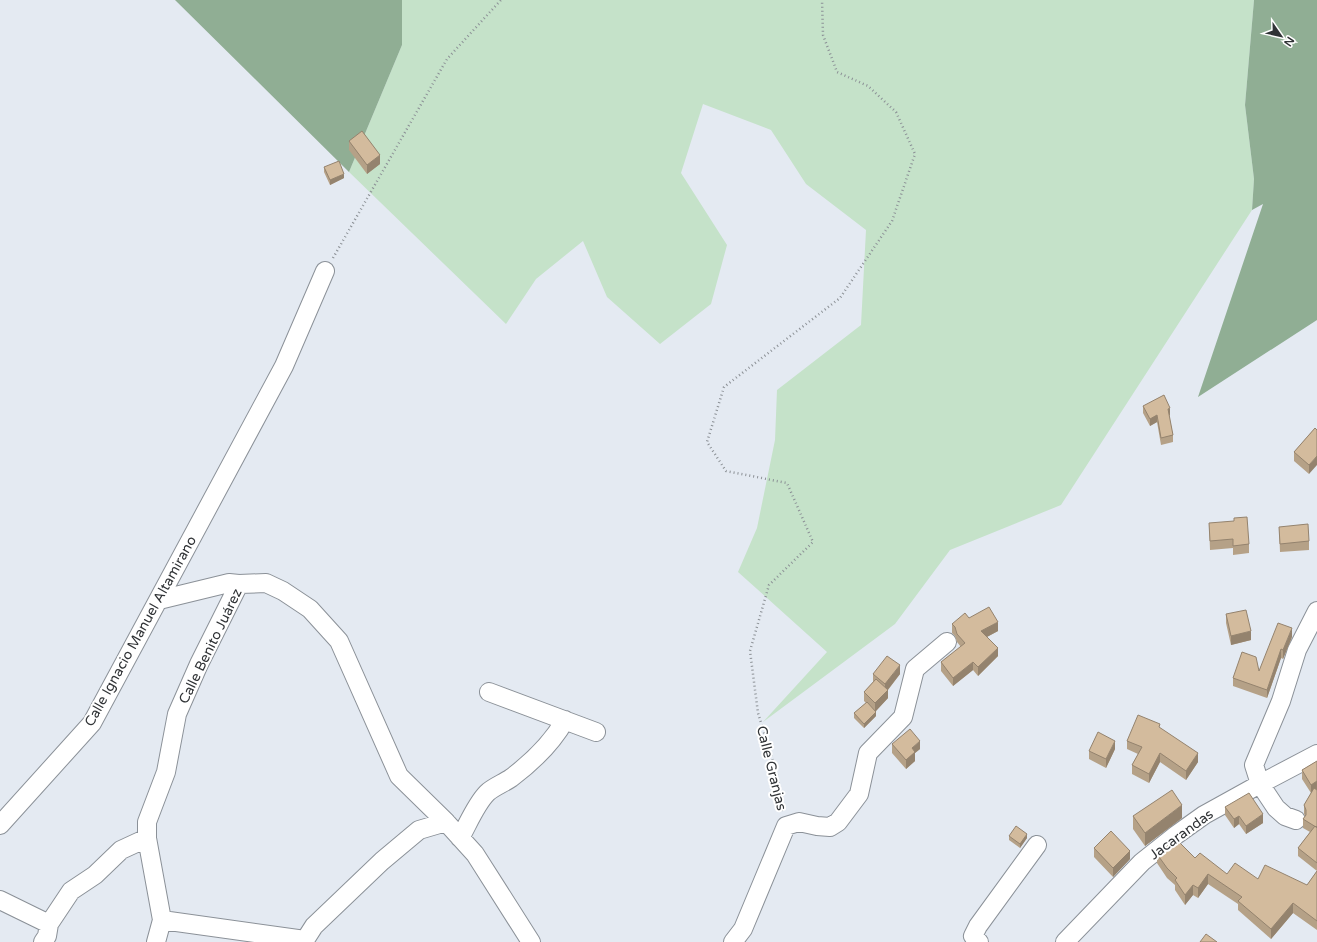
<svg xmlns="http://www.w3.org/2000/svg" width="1317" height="942" font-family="'Varela Round',sans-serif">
<rect width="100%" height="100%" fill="#e4eaf2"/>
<!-- green -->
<path fill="#c5e2c9" d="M 402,0 L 1254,0 L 1245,105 L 1254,179 L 1252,210 L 1061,505 L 950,550 L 895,624 L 763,722 L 827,652 L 738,572 L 757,528 L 775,440 L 777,390 L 861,325 L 866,230 L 806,184 L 771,130 L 703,104 L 681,173 L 727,245 L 711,304 L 660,344 L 607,297 L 583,241 L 536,279 L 506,324 L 349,172 L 402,45 Z"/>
<!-- forest -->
<path fill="#90ae94" d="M 175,0 L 402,0 L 402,45 L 349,172 Z
M 1254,0 L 1317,0 L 1317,320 L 1198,397 L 1263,204 L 1252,210 L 1254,179 L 1245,105 Z"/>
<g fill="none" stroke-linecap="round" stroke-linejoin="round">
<defs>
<path id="street" d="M 159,600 L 229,583 L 239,584 L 266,583 L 283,591 L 310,609 L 339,641 L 399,776 L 446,822 L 475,854 L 531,942
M 489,692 L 596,732
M 1296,820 L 1285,816 L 1276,808 L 1260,784 L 1254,765 L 1281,701 L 1297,650 L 1317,611
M 0,825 L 92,723 L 284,366 L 325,271
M 460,838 C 468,824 476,804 487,793 C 493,787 504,783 511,778 C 531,763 552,743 565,720
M 0,900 L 49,924
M 162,920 L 305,940
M 43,942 L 47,936 L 49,924 L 71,891 L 95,875 L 121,850 L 147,838
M 156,942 L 162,920 L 147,838 L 147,822 L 166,772 L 177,714 L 199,664 L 239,584
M 305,942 L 305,940 L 314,926 L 382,861 L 419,830 L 446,822
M 733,942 L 743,929 L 786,826 L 799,822 L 817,826 L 830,827 L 838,822 L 859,794 L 868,753 L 903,717 L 915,669 L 947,642
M 979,942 L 973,936 L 978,926 L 1037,845
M 1065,942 L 1142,862 L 1176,835 L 1204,815 L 1260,784 L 1317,754"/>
</defs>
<!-- street casing -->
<use href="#street" stroke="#8b9198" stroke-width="20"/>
<!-- path -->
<path stroke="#8c9196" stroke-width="2.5" stroke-dasharray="1 3" stroke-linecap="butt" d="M 333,258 L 447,59 L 501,0
M 783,811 L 777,775 L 758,713 L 750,651 L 769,585 L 813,542 L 787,483 L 726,471 L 707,442 L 724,387 L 840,298 L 892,221 L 915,154 L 896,112 L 868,86 L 837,72 L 823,35 L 822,0"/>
<!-- street -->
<use href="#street" stroke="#fff" stroke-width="18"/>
</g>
<!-- wall -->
<path fill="#b5a187" d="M 349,141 L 380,164 L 367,174 L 349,150 Z
M 324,167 L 344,178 L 330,185 L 324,172 Z
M 1143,406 L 1170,415 L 1169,416 L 1173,435 L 1173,442 L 1161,445 L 1157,422 L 1150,426 L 1143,413 Z
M 1315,428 L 1309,474 L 1294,461 L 1294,452 Z
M 1209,523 L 1249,544 L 1249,553 L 1233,555 L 1233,548 L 1210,550 Z
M 1279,527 L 1309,541 L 1309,550 L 1280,552 Z
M 1226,614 L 1251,640 L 1231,645 L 1226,623 Z
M 969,618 L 998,631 L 987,637 L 998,656 L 978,676 L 973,670 L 953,686 L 941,671 L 941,662 L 961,647 L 957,642 L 955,636 L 952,633 L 952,624 Z
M 1292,637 L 1283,659 L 1281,658 L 1267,698 L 1233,686 L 1233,678 L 1259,671 Z
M 873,674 L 900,674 L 888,690 L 888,698 L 876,711 L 876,716 L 864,728 L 854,718 L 854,713 L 866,703 L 864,701 L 864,692 L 873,682 Z
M 1160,728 L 1198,762 L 1186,780 L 1160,762 L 1149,783 L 1132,774 L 1132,765 L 1138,754 L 1127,749 L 1127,741 Z
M 892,744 L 920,749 L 915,753 L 915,761 L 906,769 L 892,753 Z
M 1115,749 L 1106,768 L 1089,759 L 1089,751 Z
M 1317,761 L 1317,930 L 1293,913 L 1271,939 L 1238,910 L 1238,904 L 1208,884 L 1198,898 L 1193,895 L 1185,905 L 1175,890 L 1175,885 L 1167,878 L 1157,863 L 1157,854 L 1195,858 L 1227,874 L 1258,879 L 1307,885 L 1317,871 L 1298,856 L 1298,848 L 1310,832 L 1303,828 L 1303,819 L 1305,816 L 1304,814 L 1304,805 L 1311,793 L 1302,779 L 1302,770 Z
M 1225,807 L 1263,823 L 1246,834 L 1239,824 L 1234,828 L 1225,815 Z
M 1133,816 L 1182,818 L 1145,846 L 1133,829 Z
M 1009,836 L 1027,838 L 1020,848 L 1009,840 Z
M 1094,848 L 1130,859 L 1113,877 L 1094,857 Z"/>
<!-- shaded-wall -->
<path fill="#94836e" d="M 380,155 L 380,164 L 367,174 L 367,165 Z
M 344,174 L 344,178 L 330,185 L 330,180 Z
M 1170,408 L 1170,415 L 1168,416 L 1168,409 Z
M 1157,415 L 1157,422 L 1150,426 L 1150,419 Z
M 1317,456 L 1317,465 L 1309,474 L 1309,465 Z
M 998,622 L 998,631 L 981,640 L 981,631 Z
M 1292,628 L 1292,637 L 1283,659 L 1283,650 Z
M 1251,631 L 1251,640 L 1231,645 L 1231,636 Z
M 998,648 L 998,656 L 978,676 L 978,667 Z
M 1281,649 L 1281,658 L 1267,698 L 1267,690 Z
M 973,662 L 973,670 L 953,686 L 953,678 Z
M 900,665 L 900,674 L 886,692 L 888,690 L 888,698 L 875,712 L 875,703 L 885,692 L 885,684 Z
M 876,712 L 876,716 L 864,728 L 864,724 Z
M 920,741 L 920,749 L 915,753 L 915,761 L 906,769 L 906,760 L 912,748 Z
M 1115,741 L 1115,749 L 1106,768 L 1106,759 Z
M 1160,753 L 1160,762 L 1149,783 L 1149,774 Z
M 1198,753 L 1198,762 L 1186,780 L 1186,771 Z
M 1317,781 L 1317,790 L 1311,793 L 1311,785 Z
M 1182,805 L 1182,818 L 1145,846 L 1145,833 Z
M 1263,814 L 1263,823 L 1246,834 L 1246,826 Z
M 1239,816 L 1239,824 L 1234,828 L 1234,819 Z
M 1027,834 L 1027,838 L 1020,848 L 1020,844 Z
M 1130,851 L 1130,859 L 1113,877 L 1113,868 Z
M 1208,874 L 1208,884 L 1198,898 L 1198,888 Z
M 1193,885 L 1193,895 L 1185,905 L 1185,895 Z
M 1293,903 L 1293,913 L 1271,939 L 1271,929 Z"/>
<!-- building -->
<path fill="#d3bb9d" stroke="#94836e" d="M 362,131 L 380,155 L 367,165 L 349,141 Z
M 339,161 L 344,174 L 330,180 L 324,167 Z
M 1164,395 L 1170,408 L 1168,409 L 1173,435 L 1161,438 L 1157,415 L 1150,419 L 1143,406 Z
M 1315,428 L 1317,430 L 1317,456 L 1309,465 L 1294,452 Z
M 1247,517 L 1249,544 L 1233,546 L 1233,539 L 1210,541 L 1209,523 L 1234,521 L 1234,518 Z
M 1308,524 L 1309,541 L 1280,544 L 1279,527 Z
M 989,607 L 998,622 L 981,631 L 998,648 L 978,667 L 973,662 L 953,678 L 941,662 L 965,643 L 957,634 L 955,627 L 952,624 L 965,613 L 969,618 Z
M 1246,610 L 1251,631 L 1231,636 L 1226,614 Z
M 1278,623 L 1292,628 L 1283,650 L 1281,649 L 1267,690 L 1233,678 L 1242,652 L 1256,657 L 1259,671 Z
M 887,656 L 900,665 L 885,684 L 873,674 Z
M 876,679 L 888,690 L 875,703 L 864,692 Z
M 867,702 L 876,712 L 864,724 L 854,713 Z
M 1138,715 L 1160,724 L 1159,727 L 1198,753 L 1186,771 L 1160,753 L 1149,774 L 1132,765 L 1142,747 L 1127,741 Z
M 910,729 L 920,741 L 912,748 L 915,752 L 906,760 L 892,744 Z
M 1098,732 L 1115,741 L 1106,759 L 1089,751 Z
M 1317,761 L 1317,781 L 1311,785 L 1302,770 Z
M 1314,788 L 1317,790 L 1317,826 L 1316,827 L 1303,819 L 1306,815 L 1306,810 L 1304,805 Z
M 1172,790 L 1182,805 L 1145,833 L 1133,816 Z
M 1249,793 L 1263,814 L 1246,826 L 1239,816 L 1234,819 L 1225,807 Z
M 1016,826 L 1027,834 L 1020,844 L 1009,836 Z
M 1315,826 L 1317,828 L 1317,863 L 1298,848 Z
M 1111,831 L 1130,851 L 1113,868 L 1094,848 Z
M 1176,839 L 1195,858 L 1200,853 L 1227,874 L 1235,863 L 1258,879 L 1265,865 L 1307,885 L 1317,871 L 1317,921 L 1293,903 L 1271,929 L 1238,901 L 1242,897 L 1208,874 L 1198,888 L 1193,885 L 1185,895 L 1175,880 L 1177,878 L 1167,868 L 1157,854 Z
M 1206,934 L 1217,942 L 1200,942 Z"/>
<g text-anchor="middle" stroke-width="4" stroke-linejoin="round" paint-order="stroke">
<!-- street labels -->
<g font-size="14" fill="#303336" stroke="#fff">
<text transform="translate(140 631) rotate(-61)" y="5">Calle Ignacio Manuel Altamirano</text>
<text transform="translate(210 646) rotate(-64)" y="5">Calle Benito Juárez</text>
<text transform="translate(772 768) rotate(76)" y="5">Calle Granjas</text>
<text transform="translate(1181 834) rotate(-36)" y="5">Jacarandas</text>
</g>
</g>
<!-- north arrow -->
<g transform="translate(1281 36) rotate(124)" stroke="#ffffff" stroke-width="3" paint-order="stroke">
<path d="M0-3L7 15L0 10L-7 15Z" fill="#303336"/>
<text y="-6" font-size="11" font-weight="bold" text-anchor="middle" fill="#303336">N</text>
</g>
</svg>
